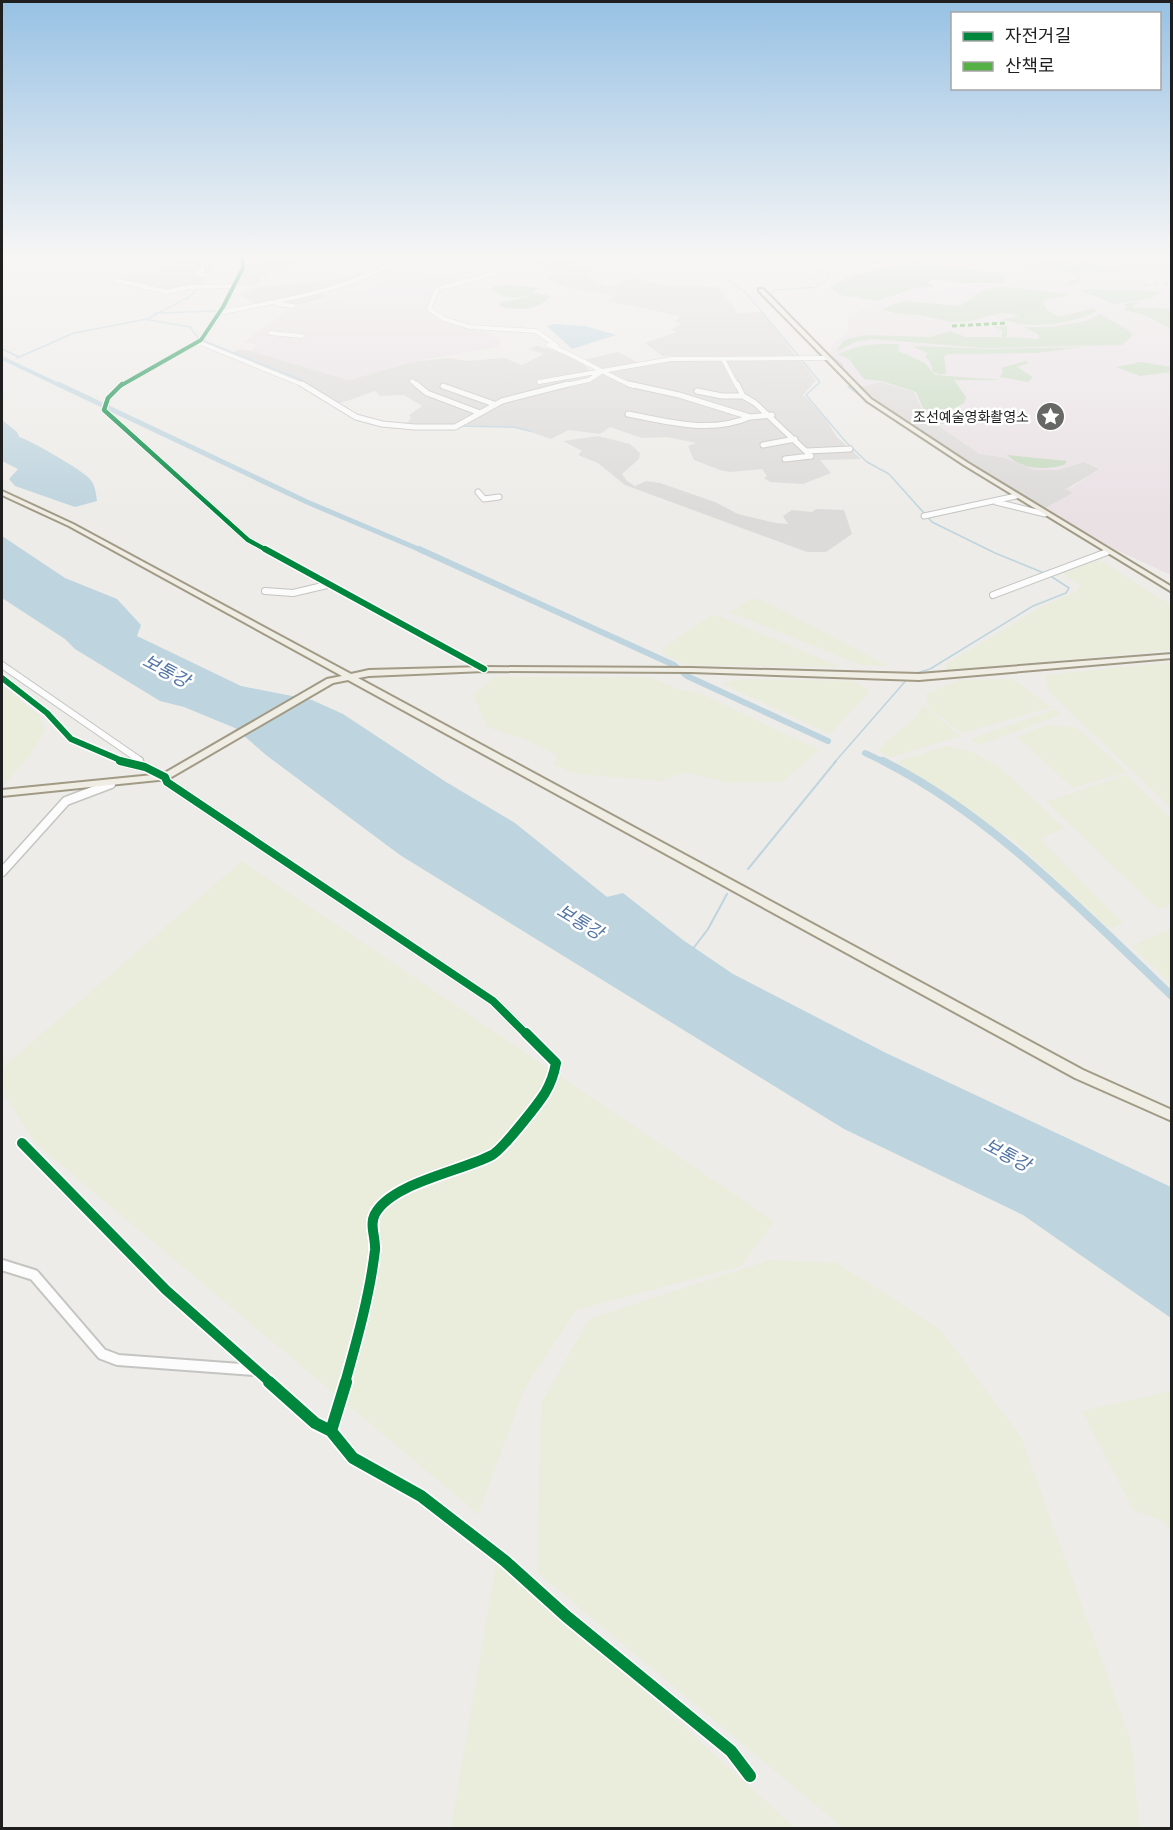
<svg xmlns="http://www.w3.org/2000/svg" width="1173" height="1830" font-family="'Titillium Web','Noto Sans KR',sans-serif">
<rect width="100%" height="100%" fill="#edece8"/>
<!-- residential -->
<path fill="#dcdbd9" d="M 213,256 L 212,269 L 195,286 L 165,291 L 126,282 L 129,274 L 154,274 L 163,270 L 169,263 L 183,257 Z
M 244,256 L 275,256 L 281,262 L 299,263 L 269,273 L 266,277 L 275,277 L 273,279 L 262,278 L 256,285 L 237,285 L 247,266 Z
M 548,258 L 596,267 L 585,276 L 608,287 L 632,278 L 670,286 L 719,287 L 737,313 L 762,312 L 797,358 L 662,356 L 645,343 L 677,332 L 671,330 L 681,324 L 675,321 L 680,316 L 608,301 L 614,296 L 560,286 L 546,279 L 550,275 L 563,273 L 565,268 L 549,268 L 535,262 L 538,259 Z
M 359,274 L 363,277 L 341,283 L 321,292 L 325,297 L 304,304 L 255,303 L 240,294 L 254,288 L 341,279 Z
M 537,346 L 563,352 L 580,361 L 595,375 L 583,381 L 519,394 L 498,401 L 456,425 L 405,425 L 411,418 L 409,415 L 422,406 L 404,395 L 380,396 L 375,391 L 338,404 L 301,380 L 234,352 L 240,349 L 251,351 L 349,380 L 412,362 L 449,358 L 467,361 L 504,358 L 522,365 L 544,354 L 529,349 Z
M 618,352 L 641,364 L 601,371 L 583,360 Z
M 799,359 L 816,380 L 803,395 L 823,415 L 837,437 L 861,459 L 820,460 L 831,473 L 803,484 L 770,482 L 764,478 L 767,476 L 762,469 L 730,472 L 720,470 L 694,460 L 688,446 L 696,443 L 667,437 L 642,438 L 610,427 L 600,434 L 569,430 L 551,439 L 519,428 L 461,425 L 496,405 L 587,381 L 606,372 L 644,365 L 679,360 Z
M 881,382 L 914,392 L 922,410 L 936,424 L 980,454 L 1003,457 L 1035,470 L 1058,470 L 1084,462 L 1100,469 L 1066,489 L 1073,493 L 1044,509 L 977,469 L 871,399 L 858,387 Z
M 598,436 L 630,444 L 640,453 L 639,459 L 622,474 L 627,481 L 635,486 L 646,481 L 660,483 L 715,502 L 738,514 L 776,523 L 788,524 L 783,516 L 792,510 L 812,512 L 816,509 L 844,510 L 852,534 L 826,552 L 807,552 L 625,485 L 598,463 L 578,455 L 582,451 L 563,441 Z"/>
<!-- industrial -->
<path fill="#eae1e5" d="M 1025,256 L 1171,256 L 1171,575 L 1116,550 L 1044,509 L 1073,493 L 1065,488 L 1073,487 L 1100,468 L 1084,462 L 1058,470 L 1035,470 L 1003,457 L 980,454 L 936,424 L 922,410 L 914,392 L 881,382 L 858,386 L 821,350 L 830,352 L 835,341 L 848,333 L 848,316 L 917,288 L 938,289 L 1005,283 L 1008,270 L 1015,270 Z
M 420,275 L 454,275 L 456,281 L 434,290 L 428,311 L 470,330 L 488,333 L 501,341 L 497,347 L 412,362 L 349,380 L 251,351 L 258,345 L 244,342 L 294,306 L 328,301 L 391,280 L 417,280 Z"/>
<!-- farmland -->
<path fill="#eaecdc" d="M 1096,561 L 1102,562 L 1171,605 L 1171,650 L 948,670 L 945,665 L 1041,607 L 1076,592 L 1081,585 L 1066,577 L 1064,573 Z
M 760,599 L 888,666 L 861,665 L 730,612 L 749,600 Z
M 710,616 L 721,617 L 841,667 L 686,665 L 663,654 L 662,649 Z
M 1171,662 L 1172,662 L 1171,808 L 1047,690 L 1046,675 Z
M 494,677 L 649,677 L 682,691 L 697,692 L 819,750 L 782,782 L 727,783 L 684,772 L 662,781 L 578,774 L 554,765 L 557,755 L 529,741 L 487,727 L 473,695 Z
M 743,679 L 853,681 L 870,691 L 830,734 L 721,683 Z
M 1012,679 L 1051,707 L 962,733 L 929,709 L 926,694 L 960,680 Z
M 2,685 L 39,716 L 45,730 L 27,759 L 2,787 Z
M 923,705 L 960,736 L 888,758 L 878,749 L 916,717 Z
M 1054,709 L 1060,715 L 979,745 L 971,739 Z
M 1046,725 L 1077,728 L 1127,772 L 1073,788 L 1017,737 Z
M 947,746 L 975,753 L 999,767 L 1064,828 L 1040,839 L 1123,923 L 1109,929 L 1017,843 L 896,762 Z
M 1126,775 L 1171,819 L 1171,904 L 1158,909 L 1046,802 Z
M 242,861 L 774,1221 L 741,1266 L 576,1310 L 525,1388 L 478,1514 L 35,1143 L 2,1091 L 2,1068 Z
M 1172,928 L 1172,984 L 1171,984 L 1132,946 Z
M 770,1260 L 837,1263 L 940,1329 L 1021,1437 L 1132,1744 L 1139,1828 L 843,1828 L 537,1572 L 541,1403 L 589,1319 Z
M 1171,1391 L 1172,1391 L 1171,1532 L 1163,1521 L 1133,1510 L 1082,1411 Z
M 497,1557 L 795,1828 L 451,1828 Z"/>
<!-- forest -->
<path fill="#c6dabf" d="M 1031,257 L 1049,263 L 1053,259 L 1105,266 L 1119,271 L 1107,273 L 1084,269 L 1078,284 L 1064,285 L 1077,278 L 1076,274 L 1025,259 Z
M 914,263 L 1005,274 L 1005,283 L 959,283 L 936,279 L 928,282 L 934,287 L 915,288 L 878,301 L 840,295 L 830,288 C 842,275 896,264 914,263 Z
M 509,285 L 541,288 L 532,292 L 550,296 C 539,311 515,311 499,306 L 501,302 L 534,296 L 508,298 L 491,290 L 494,286 Z
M 1001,286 L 1067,294 L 1068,295 C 1059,300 1052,296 1043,302 L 1046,309 L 1058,317 L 1093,309 L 1097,311 C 1070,324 1030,330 1002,319 L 1019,317 C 1005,307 981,320 965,322 C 949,324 938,318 923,316 C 906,313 900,316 882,309 L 904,301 L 960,306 L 982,291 Z
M 1091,289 L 1155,291 L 1160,293 L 1151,298 L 1115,304 L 1079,290 Z
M 1142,301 L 1131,307 L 1171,309 L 1171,329 L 1147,316 L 1122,309 L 1127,308 L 1124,304 Z
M 1100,314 L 1130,331 L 1132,336 L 1122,345 L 983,348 L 872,339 L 855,342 L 836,352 L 844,340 L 866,335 L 930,337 L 950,331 L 966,337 L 1002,337 L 1002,330 L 994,327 L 1007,326 L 1007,337 L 1039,339 L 1038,334 L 1024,327 L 1054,327 L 1086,321 Z
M 880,344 L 899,344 L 898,351 L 925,363 L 935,375 L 1002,380 L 954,380 L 966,397 L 964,403 L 951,410 L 964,417 L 987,422 L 938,424 L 924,410 L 916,392 L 882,381 L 864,379 L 849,359 L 838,354 L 860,346 Z
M 917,346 L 989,349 L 1084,347 L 1037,353 L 949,354 L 944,356 L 946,373 L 941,375 L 933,372 L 930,361 L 925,357 L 928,353 L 913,347 Z
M 1026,361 L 1029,363 L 1017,367 L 1033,377 L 1028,382 L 1000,377 L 1003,371 L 1001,368 Z
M 1141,362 L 1171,367 L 1171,372 L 1140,376 L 1116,367 Z
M 1007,455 L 1067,461 L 1064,465 C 1045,470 1022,470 1007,455 Z"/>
<!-- water -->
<path fill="#bed4de" d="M 554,324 L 585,326 L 616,335 L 572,349 L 547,326 Z
M 2,420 L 17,432 L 19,437 C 32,441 80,469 89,478 C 95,484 96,493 97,501 L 75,507 L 15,486 L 9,479 L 18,469 L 2,461 Z
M 2,536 L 65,578 L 117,599 L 141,625 L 137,636 L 241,686 L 312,700 L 343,714 L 446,782 L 515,823 L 607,897 L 623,893 L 683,940 L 733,974 L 886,1053 L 1171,1187 L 1171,1318 L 1023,1215 L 844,1129 L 400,855 L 266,755 L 235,728 L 184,707 L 160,701 L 75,649 L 65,639 L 2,598 Z"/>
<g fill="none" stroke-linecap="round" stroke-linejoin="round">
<!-- stream-far1 -->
<path stroke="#bed4de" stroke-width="1.5" d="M 702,256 L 701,260 L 746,293 L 820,382 L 806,395 L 846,442 L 867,462 L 889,474 L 932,522 L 995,553 L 1044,573
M 795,256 L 830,277 L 817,287 L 774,290 L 771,294 L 819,346
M 812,277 L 819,285 L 817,287
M 155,313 L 216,311
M 144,319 L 190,327 L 199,339 L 299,379 L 327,396
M 2,349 L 19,357
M 823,350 L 842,364 L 843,372
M 17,358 L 74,333 L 147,319 L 191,296 L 205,276
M 854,386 L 848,387 L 912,432
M 458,426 L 513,427 L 530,431
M 913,674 L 930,669 L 1033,606 L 1066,593 L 1069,588 L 1049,575
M 834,763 L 909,677"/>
<!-- stream -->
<path stroke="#bed4de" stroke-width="2" d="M 748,869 L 836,761
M 692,950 L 708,929 L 727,894"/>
<!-- canal-far3 -->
<path stroke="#bed4de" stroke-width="4" d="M 2,358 L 61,386"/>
<!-- canal-far2 -->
<path stroke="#bed4de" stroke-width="5" d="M 58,384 L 307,502 L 423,551"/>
<!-- canal-far1 -->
<path stroke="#bed4de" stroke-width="6" d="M 419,549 L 674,665 L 687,676 L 828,741
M 865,753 L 886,763"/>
<!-- canal -->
<path stroke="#bed4de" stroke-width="8" d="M 883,761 C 994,817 1083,912 1172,996"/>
<defs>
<path id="minor-far5" d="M 203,256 L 203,269 L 197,274 L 205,275
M 846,256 L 866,259 L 874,266 L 892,264
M 375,260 L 392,264
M 244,263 L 256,261 L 256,256
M 492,274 L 437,289 L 429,309 L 444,319 L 470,327 L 536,331 L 557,346
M 116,280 L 167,292 L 189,287 L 234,286
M 277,304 L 293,306
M 219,313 C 281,300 343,292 399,260
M 270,333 L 302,336
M 198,342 L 306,386
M 548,345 C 578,356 603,374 633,386
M 723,359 L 737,386
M 412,381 L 418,386
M 539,382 L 671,359 L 827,358
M 120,386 L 201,340 L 223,307 L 243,268 L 242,256
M 561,386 L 589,380 L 601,372"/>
<path id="minor-far4" d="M 122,384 L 108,398 L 104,410 L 248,540 L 268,551
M 302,384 L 356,417 L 382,424 L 415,427 L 455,427 L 502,401 L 568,384
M 416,384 L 427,393 L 480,413
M 629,384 L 679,395 L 750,417 L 772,415
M 737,384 L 743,396
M 443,386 L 494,404
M 697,391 L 722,396 L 743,396 L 755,403 L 811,456
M 628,414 C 669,422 710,434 750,417
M 763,445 L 795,439
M 807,451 L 850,449
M 785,459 L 811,456
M 478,492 L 484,499 L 499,497
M 996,502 L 1045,514
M 924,516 L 1016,496"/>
<path id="minor-far3" d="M 265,549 L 484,669
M 265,591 L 293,593 L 327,585
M 993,595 L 1107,552
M 2,665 L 138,759 L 139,763
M 2,678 L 47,713 L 71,739 L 127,763"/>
<path id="minor-far2" d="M 120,761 L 145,767 L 165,777 L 167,782 L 493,1001 L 527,1035
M 139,761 L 140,765
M 2,872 L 66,801 L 111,784"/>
<path id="minor-far1" d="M 22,1143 L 166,1290 L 271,1383
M 2,1265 L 34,1275 L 102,1354 L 118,1360 L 254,1370
M 345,1383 C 357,1340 370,1294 375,1250 C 376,1238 369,1225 375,1214 C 391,1183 462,1171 492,1155 C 502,1150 538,1104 545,1093 C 551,1083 554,1074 556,1063 L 526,1033"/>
<path id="minor" d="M 269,1382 L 315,1423 L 331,1431 L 353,1458 L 421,1496 L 505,1561 L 566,1616 L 731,1751 L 750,1776
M 331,1431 L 346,1382"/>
<path id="major" d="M 759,289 L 763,289 L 871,399 L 968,463 L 1172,587 L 1172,592 L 964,465 L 867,401 L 759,291 Z
M 2,491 L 73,524 L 351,674 L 369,670 L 484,667 L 691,668 L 919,674 L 1172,654 L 1172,658 L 919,680 L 691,672 L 484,671 L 369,676 L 358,678 L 1083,1070 L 1172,1110 L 1172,1121 L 1075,1078 L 348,680 L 333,683 L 168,779 L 2,796 L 2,790 L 163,774 L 327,679 L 342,676 L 69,526 L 2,495 Z"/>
</defs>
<!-- minor-far5 casing -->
<use href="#minor-far5" stroke="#c4c4c2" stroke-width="5"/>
<!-- minor-far4 casing -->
<use href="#minor-far4" stroke="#c4c4c2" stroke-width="7"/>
<!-- minor-far3 casing -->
<use href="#minor-far3" stroke="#c4c4c2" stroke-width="8"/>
<!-- minor-far2 casing -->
<use href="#minor-far2" stroke="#c4c4c2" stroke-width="11"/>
<!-- minor-far1 casing -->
<use href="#minor-far1" stroke="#c4c4c2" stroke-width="14"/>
<!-- minor casing -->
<use href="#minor" stroke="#c4c4c2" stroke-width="16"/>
<!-- major casing -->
<use href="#major" stroke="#a19b86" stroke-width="4"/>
<!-- minor-far5 -->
<use href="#minor-far5" stroke="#fcfcfc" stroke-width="4"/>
<!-- minor-far4 -->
<use href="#minor-far4" stroke="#fcfcfc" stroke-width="5"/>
<!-- minor-far3 -->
<use href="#minor-far3" stroke="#fcfcfc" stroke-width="6"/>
<!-- minor-far2 -->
<use href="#minor-far2" stroke="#fcfcfc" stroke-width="8"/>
<!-- minor-far1 -->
<use href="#minor-far1" stroke="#fcfcfc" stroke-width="10"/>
<!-- minor -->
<use href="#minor" stroke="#fcfcfc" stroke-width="14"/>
<!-- major -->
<use href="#major" fill="#f0ede5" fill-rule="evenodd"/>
<!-- rail -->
<path stroke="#cbcbca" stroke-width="1.5" stroke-dasharray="5 5" stroke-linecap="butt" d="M 1144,285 L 1172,284"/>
<!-- quiet -->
<path stroke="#55b145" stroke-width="3" stroke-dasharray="5 3" stroke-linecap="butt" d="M 952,326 L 1007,323"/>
<defs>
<path id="cycleway-far5" d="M 120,386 L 201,340 L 223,307 L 243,268 L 242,256"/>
<path id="cycleway-far4" d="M 122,384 L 108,398 L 104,410 L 248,540 L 268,551"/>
<path id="cycleway-far3" d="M 265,549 L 484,669
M 2,678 L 47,713 L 71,739 L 127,763"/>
<path id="cycleway-far2" d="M 120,761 L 145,767 L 165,777 L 167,782 L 493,1001 L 527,1035"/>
<path id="cycleway-far1" d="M 22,1143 L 166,1290 L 271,1383
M 345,1383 C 357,1340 370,1294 375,1250 C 376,1238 369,1225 375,1214 C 391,1183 462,1171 492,1155 C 502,1150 538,1104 545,1093 C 551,1083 554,1074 556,1063 L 526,1033"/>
<path id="cycleway" d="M 269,1382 L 315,1423 L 331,1431 L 353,1458 L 421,1496 L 505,1561 L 566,1616 L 731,1751 L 750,1776
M 331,1431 L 346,1382"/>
</defs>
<!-- cycleway-far5 casing -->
<use href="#cycleway-far5" stroke="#fff" stroke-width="5"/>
<!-- cycleway-far4 casing -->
<use href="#cycleway-far4" stroke="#fff" stroke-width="7"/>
<!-- cycleway-far3 casing -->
<use href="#cycleway-far3" stroke="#fff" stroke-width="9"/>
<!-- cycleway-far2 casing -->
<use href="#cycleway-far2" stroke="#fff" stroke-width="11"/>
<!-- cycleway-far1 casing -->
<use href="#cycleway-far1" stroke="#fff" stroke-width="14"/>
<!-- cycleway casing -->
<use href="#cycleway" stroke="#fff" stroke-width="16"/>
<!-- cycleway-far5 -->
<use href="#cycleway-far5" stroke="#00873e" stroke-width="4"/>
<!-- cycleway-far4 -->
<use href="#cycleway-far4" stroke="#00873e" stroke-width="4.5"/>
<!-- cycleway-far3 -->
<use href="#cycleway-far3" stroke="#00873e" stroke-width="6"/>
<!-- cycleway-far2 -->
<use href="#cycleway-far2" stroke="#00873e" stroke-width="8"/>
<!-- cycleway-far1 -->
<use href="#cycleway-far1" stroke="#00873e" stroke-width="10"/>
<!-- cycleway -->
<use href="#cycleway" stroke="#00873e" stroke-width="12"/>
</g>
<!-- sky -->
<linearGradient id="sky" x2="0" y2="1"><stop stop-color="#97c1e4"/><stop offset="0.5" stop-color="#f7f6f5"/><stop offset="1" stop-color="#f7f6f5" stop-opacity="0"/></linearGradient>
<rect width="1173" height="512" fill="url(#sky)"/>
<!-- icons -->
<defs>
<symbol id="sight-disc" viewBox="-11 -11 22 22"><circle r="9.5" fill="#676765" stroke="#fff"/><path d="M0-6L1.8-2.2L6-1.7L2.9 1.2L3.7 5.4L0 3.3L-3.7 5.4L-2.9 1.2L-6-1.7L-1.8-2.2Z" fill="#fff"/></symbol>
</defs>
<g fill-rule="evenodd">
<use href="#sight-disc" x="1034" y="400" width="33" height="33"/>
</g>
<g text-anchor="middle" stroke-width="5" stroke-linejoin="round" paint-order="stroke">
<!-- far-poi labels -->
<g font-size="14" fill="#1f1f1f" stroke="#fff" text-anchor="end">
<text x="1029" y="422">조선예술영화촬영소</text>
</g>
<!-- water labels -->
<g font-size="18" font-style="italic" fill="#5274a7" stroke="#fff">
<text transform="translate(166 671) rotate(28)" y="6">보통강</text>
<text transform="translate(580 922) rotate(31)" y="6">보통강</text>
<text transform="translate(1007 1155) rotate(28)" y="6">보통강</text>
</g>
</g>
<!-- border -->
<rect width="1173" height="1830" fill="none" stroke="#1f1f1f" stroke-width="6"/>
<!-- legend -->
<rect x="951" y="12" width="210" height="78" fill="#ffffff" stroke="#a5a5a5" stroke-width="1.5"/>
<rect x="963" y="32" width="30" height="9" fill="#00873e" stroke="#a5a5a5" stroke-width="1.5"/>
<text x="1005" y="42" font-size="18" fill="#1f1f1f">자전거길</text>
<rect x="963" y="62" width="30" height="9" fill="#55b145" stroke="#a5a5a5" stroke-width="1.5"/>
<text x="1005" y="72" font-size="18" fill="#1f1f1f">산책로</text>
</svg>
